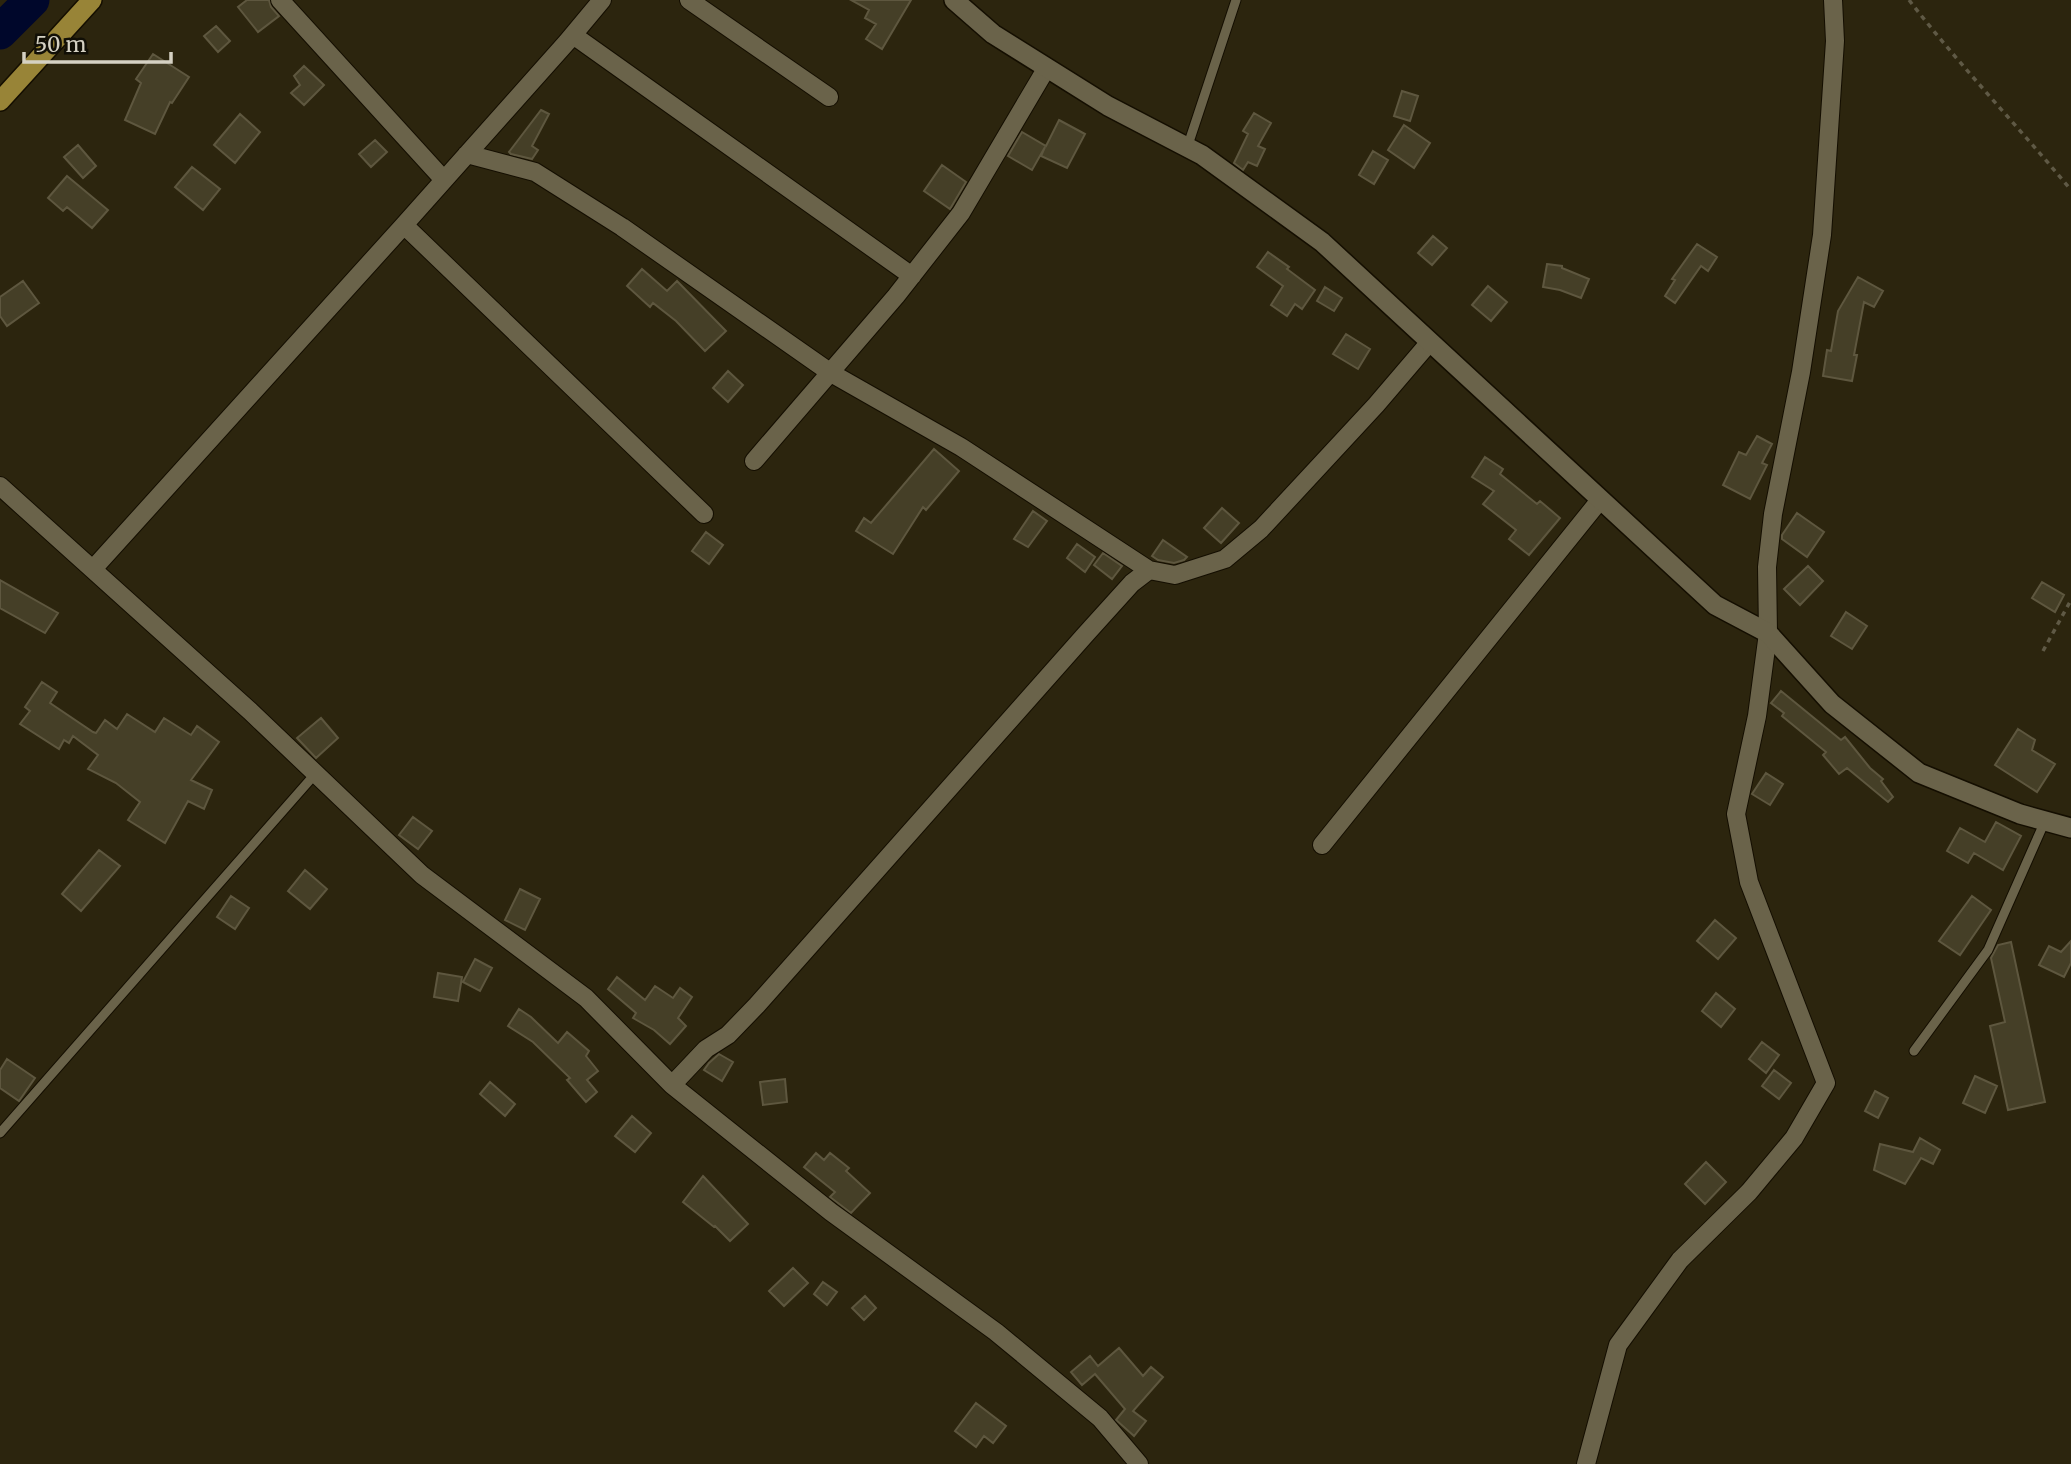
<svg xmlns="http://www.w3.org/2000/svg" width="2071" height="1464" font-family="Merriweather,serif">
<rect width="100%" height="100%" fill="#2c250e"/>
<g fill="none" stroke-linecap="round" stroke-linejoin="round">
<!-- river -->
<path stroke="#00072b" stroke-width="35" d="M 0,32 L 32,0"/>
</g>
<!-- building -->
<path fill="#453f27" stroke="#5e573f" stroke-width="2" d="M 247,0 L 269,0 L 271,7 L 279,16 L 258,32 L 238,7 Z
M 851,0 L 911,0 L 882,49 L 866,39 L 876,24 L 865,18 L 869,10 Z
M 216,26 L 230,41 L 218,52 L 204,36 Z
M 153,54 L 189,77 L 172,103 L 170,102 L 155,134 L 125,120 L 141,83 L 136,79 Z
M 304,66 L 324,85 L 304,105 L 291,93 L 300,85 L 294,76 Z
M 1402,91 L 1418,96 L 1410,121 L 1394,116 Z
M 541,110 L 549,114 L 532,146 L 538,150 L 532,159 L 511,154 L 509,152 Z
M 1254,113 L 1271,123 L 1258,146 L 1265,149 L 1257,166 L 1248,162 L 1243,170 L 1234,163 L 1248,134 L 1243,131 Z
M 240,114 L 260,132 L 235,163 L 214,145 Z
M 1059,120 L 1085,134 L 1067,168 L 1041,156 L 1045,147 L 1032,170 L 1008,156 L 1022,132 L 1046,146 Z
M 1404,125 L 1430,143 L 1414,168 L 1388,150 Z
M 375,140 L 387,152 L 371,167 L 359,154 Z
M 78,145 L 96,166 L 83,178 L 64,157 Z
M 1373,151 L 1388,160 L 1374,184 L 1359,175 Z
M 942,165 L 966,182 L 950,209 L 924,191 Z
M 192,167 L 220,189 L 203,210 L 175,187 Z
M 67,176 L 108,210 L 92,228 L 67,207 L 63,211 L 48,198 Z
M 1433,236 L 1447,248 L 1432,265 L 1418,253 Z
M 1697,244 L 1717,257 L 1708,271 L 1701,266 L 1675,303 L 1665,296 L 1675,280 L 1672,279 Z
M 1268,252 L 1289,267 L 1287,269 L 1315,290 L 1302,309 L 1295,304 L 1287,316 L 1271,305 L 1283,286 L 1257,267 Z
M 1547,264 L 1562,266 L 1562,268 L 1589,279 L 1581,298 L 1560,290 L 1543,287 Z
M 642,269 L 667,291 L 677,281 L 726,331 L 705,351 L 676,321 L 653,303 L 650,307 L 627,286 Z
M 1858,277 L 1883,291 L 1874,307 L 1864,302 L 1854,355 L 1857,355 L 1852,381 L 1823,376 L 1827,350 L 1831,351 L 1838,311 Z
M 23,281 L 39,303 L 7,326 L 0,316 L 0,297 Z
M 1488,286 L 1507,302 L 1491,321 L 1472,305 Z
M 1325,287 L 1342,298 L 1334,311 L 1317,301 Z
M 1346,334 L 1370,349 L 1358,369 L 1333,354 Z
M 728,371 L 743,385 L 728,402 L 713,388 Z
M 1757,436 L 1772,444 L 1762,463 L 1767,465 L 1750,499 L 1723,485 L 1739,452 L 1746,455 Z
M 934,449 L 959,471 L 926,510 L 923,507 L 893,554 L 856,531 L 864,518 L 871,523 Z
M 1485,457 L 1503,469 L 1500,474 L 1537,504 L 1540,501 L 1560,518 L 1529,555 L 1509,539 L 1516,530 L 1483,504 L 1494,491 L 1472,477 Z
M 1222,508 L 1239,523 L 1221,543 L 1204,528 Z
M 1033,511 L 1047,521 L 1028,547 L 1014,539 Z
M 1797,513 L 1824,532 L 1807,557 L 1782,539 L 1782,535 Z
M 706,532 L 723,545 L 709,564 L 692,551 Z
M 1163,540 L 1187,557 L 1184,560 L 1174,563 L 1158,560 L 1152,556 Z
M 1077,544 L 1095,557 L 1085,572 L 1067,558 Z
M 1103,553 L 1122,566 L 1112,579 L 1094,565 Z
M 1808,566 L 1823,581 L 1800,605 L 1784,589 Z
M 0,580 L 58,613 L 45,633 L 0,608 Z
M 2042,582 L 2064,595 L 2055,612 L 2032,598 Z
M 1846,612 L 1867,626 L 1852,649 L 1831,636 Z
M 42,682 L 57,692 L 50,703 L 93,732 L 96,733 L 105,720 L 117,729 L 127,714 L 155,732 L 164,718 L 191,735 L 197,726 L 219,742 L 191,780 L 212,790 L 204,809 L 188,801 L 165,843 L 128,820 L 140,802 L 116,783 L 88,769 L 98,755 L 73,736 L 69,743 L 64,740 L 59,749 L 20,724 L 30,711 L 25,707 Z
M 1781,691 L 1841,740 L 1845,737 L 1870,768 L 1883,779 L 1881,781 L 1893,797 L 1888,802 L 1847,768 L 1839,774 L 1823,755 L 1826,752 L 1782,716 L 1784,713 L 1771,703 Z
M 321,718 L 338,738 L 316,758 L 297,738 Z
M 2018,729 L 2035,740 L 2032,750 L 2055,764 L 2037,792 L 1995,765 Z
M 1766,773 L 1783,784 L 1770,805 L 1752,794 Z
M 413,817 L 432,831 L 418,849 L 399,835 Z
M 1996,822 L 2021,836 L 2003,870 L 1974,853 L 1968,863 L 1947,851 L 1960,828 L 1985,842 Z
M 99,850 L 120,866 L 81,911 L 62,894 Z
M 305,870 L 327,889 L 310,909 L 288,891 Z
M 520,889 L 540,899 L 525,930 L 505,920 Z
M 231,896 L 249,908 L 235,929 L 217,917 Z
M 1972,896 L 1991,910 L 1960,955 L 1939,941 Z
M 1715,920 L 1736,938 L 1718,959 L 1697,941 Z
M 2071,941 L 2071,963 L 2064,977 L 2039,965 L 2049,946 L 2061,952 Z
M 2011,942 L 2045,1102 L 2008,1110 L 1990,1026 L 2005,1022 L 1991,958 L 1998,945 Z
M 475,959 L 492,968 L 480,991 L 463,982 Z
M 438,973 L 462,977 L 458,1001 L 434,997 Z
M 617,977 L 645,1000 L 655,986 L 673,998 L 680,988 L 692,997 L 678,1018 L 686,1026 L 670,1044 L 654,1030 L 633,1018 L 636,1013 L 608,989 Z
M 1716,993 L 1735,1009 L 1721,1027 L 1702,1011 Z
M 519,1009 L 531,1017 L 558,1043 L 567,1032 L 589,1051 L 586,1056 L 598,1071 L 587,1080 L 597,1092 L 586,1102 L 567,1080 L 570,1078 L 533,1042 L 508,1026 Z
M 1762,1042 L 1779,1055 L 1766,1073 L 1749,1059 Z
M 719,1054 L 733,1062 L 722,1081 L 704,1070 L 709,1063 Z
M 7,1059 L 35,1078 L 19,1101 L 0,1088 L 0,1070 Z
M 1774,1070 L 1791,1083 L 1779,1099 L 1762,1086 Z
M 1975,1076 L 1997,1086 L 1985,1113 L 1963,1103 Z
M 785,1079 L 787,1102 L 763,1105 L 760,1082 Z
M 490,1082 L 515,1104 L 505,1116 L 480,1094 Z
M 1875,1091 L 1888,1098 L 1878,1118 L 1865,1111 Z
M 632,1116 L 651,1133 L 635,1152 L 615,1136 Z
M 1920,1138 L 1940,1150 L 1933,1164 L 1921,1158 L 1905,1184 L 1874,1170 L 1880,1144 L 1913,1152 Z
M 816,1153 L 824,1160 L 830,1153 L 849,1168 L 846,1171 L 870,1193 L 851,1213 L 830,1197 L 835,1192 L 804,1167 Z
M 1706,1162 L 1726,1182 L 1705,1204 L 1685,1184 Z
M 703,1176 L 748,1224 L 730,1241 L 715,1226 L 714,1227 L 683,1202 Z
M 793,1268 L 808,1283 L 784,1306 L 769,1291 Z
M 823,1282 L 837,1292 L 827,1305 L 814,1294 Z
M 865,1296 L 876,1308 L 864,1320 L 852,1308 Z
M 1119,1348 L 1143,1376 L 1151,1367 L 1163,1377 L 1133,1411 L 1146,1421 L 1134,1436 L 1116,1420 L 1125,1409 L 1095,1374 L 1082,1385 L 1071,1372 L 1090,1356 L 1098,1366 Z
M 976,1403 L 1006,1426 L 993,1443 L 984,1436 L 976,1447 L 955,1431 Z"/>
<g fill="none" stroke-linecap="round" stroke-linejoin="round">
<defs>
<path id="service" d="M 1187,148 L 1236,0
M 1914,1051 L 1988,950 L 2045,821
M 0,1133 L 316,773"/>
<path id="minor" d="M 280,0 L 444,180
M 689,0 L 829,97
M 573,35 L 912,276
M 467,154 L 535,172 L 622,227 L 831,373 L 961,447 L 1149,570 L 1175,575 L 1225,559 L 1261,529 L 1376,405 L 1429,343
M 404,225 L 704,514
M 754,461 L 896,296 L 961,213 L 1046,69
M 0,486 L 250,711 L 422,875 L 586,998 L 672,1085 L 831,1212 L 996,1332 L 1100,1418 L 1139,1464
M 93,569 L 404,225 L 567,42 L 602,0
M 1322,845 L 1600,500
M 672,1085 L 706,1049 L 728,1035 L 757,1005 L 1085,635 L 1132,583 L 1149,570
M 1586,1464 L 1618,1345 L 1680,1260 L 1749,1192 L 1794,1138 L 1826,1083 L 1749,882 L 1736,814 L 1757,716 L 1768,633 L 1767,567 L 1773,514 L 1801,372 L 1822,235 L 1835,41 L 1833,0"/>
<path id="tertiary" d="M 954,0 L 993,34 L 1108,106 L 1202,155 L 1322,242 L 1715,605 L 1768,633 L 1832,704 L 1919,773 L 2020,814 L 2071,828"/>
<path id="trunk" d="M 0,101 L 92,0"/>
</defs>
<!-- service casing -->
<use href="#service" stroke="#140e00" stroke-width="11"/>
<!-- minor casing -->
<use href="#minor" stroke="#140e00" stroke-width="20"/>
<!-- tertiary casing -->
<use href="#tertiary" stroke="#140e00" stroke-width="22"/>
<!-- trunk casing -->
<use href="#trunk" stroke="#140e00" stroke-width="22"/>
<!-- path -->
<path stroke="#5f5945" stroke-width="3.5" stroke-dasharray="5 5" stroke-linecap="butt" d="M 1909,0 C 1960,66 2018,126 2071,190
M 2043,651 L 2071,600"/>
<!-- service -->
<use href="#service" stroke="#6a634a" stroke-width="9"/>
<!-- minor -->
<use href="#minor" stroke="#6a634a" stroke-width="18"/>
<!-- tertiary -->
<use href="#tertiary" stroke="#6a634a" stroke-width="19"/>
<!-- trunk -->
<use href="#trunk" stroke="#988437" stroke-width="19"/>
</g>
<!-- scale -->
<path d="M24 52v10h147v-10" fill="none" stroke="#d5d1c3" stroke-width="3.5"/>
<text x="35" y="52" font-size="21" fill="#d5d1c3" stroke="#110f06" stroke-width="5" paint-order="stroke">50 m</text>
</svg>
